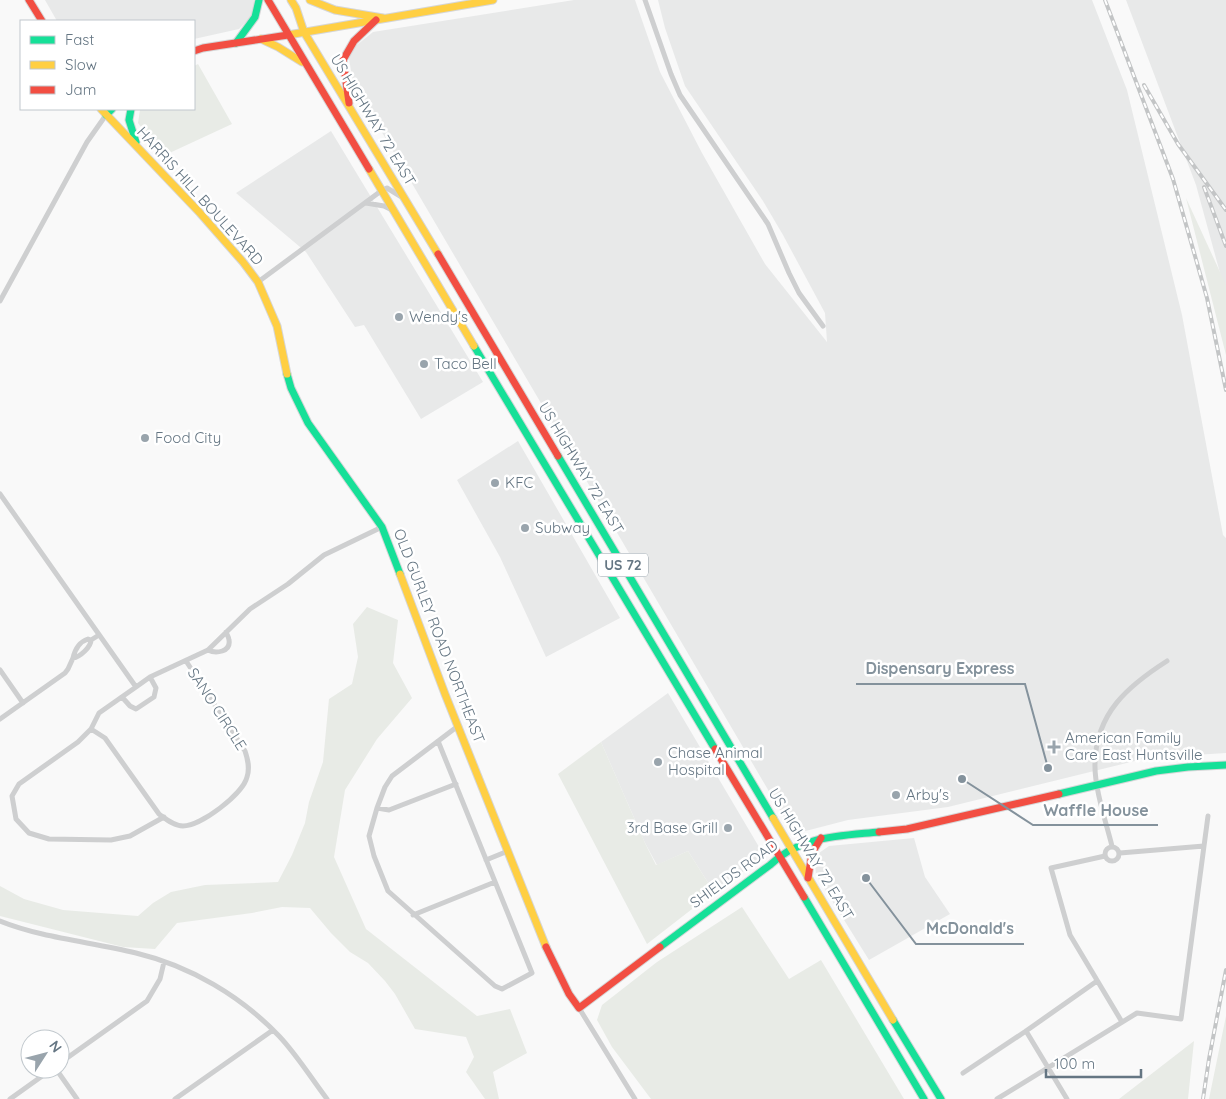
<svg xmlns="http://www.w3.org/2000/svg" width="1226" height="1099" font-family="Quicksand,sans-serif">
<rect width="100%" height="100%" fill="#f9f9f9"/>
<!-- built -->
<path fill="#e8e9e9" d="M 45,0 L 254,0 L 255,13 L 239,29 L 194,39 L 194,21 L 57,21 Z
M 574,0 L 635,0 L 660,72 L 702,153 L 765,264 L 827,342 L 825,313 L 783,235 L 763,201 L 685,86 L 665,28 L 658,0 L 1092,0 L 1127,90 L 1182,315 L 1223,535 L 1226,538 L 1226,753 L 1147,758 L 948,807 L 848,820 L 794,834 L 353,83 L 348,52 L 373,32 Z
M 1126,0 L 1226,0 L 1226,295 L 1196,185 Z
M 331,131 L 483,382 L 421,419 L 364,325 L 355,327 L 306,252 L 236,193 Z
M 518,441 L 620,618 L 546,657 L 500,557 L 457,480 Z
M 668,693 L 762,852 L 761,859 L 714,892 L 688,851 L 657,865 L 645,843 L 601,742 Z
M 914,838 L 925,877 L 950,914 L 869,960 L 816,875 L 815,863 L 819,853 L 829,846 Z"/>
<!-- green -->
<path fill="#e8ebe6" d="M 198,64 L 232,124 L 163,156 L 138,123 L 140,110 L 194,109 L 194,66 Z
M 1186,198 L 1226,285 L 1226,355 Z
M 367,607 L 398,620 L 393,663 L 412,698 L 377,739 L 345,790 L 334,857 L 366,929 L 477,1016 L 510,1009 L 527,1053 L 493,1072 L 499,1099 L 485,1099 L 466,1072 L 474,1057 L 466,1037 L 415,1029 L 395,994 L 385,981 L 368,963 L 350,952 L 331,933 L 310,908 L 282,907 L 252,913 L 177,923 L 155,949 L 123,947 L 0,916 L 0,886 L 24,899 L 63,910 L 138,916 L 153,903 L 171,892 L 205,885 L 278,882 L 292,855 L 305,823 L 309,802 L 323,762 L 329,699 L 352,684 L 358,657 L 353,624 Z
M 601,742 L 645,843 L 656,865 L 688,851 L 714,892 L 647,944 L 558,774 Z
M 742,907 L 789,979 L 821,960 L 904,1099 L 651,1099 L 612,1047 L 597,1020 L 602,1005 L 657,962 Z
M 1226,1016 L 1226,1099 L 1209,1099 Z
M 1194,1041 L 1188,1099 L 1119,1099 Z"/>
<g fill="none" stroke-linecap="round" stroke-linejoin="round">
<defs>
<path id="fast" d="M 236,43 L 255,17 L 259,0
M 131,109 L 129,120 L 136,142
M 106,115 L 112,109
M 474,346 L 715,749
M 287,374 L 291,388 L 308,423 L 382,527 L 400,574
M 558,456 L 773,818
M 1059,794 L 1156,771 L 1188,767 L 1226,765
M 804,897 L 924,1099
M 660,947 L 770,865 C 799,836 840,836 879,832
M 893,1020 L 941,1099"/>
<path id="slow" d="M 291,0 L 296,8 L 304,32 L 438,254
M 310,0 L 335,10 L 383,18
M 288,35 L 493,0
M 261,39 L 278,47 L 302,62
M 101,109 L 200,213 L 243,262 L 258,282 L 277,326 L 287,374
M 369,169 L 474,346
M 400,574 L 445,694 L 546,947
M 773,818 L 893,1020"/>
<path id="jam" d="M 29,0 L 42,21
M 268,0 L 369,169
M 194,51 L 203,48 L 288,35
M 349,103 L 343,60 L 354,41 L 376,20
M 438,254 L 558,456
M 715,749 L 804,897
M 879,832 L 907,829 L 1059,794
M 808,878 L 812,853 L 821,838
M 546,947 L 569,994 L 579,1008 L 660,947"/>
</defs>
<!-- fast casing -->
<use href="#fast" stroke="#d5d6d7" stroke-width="9"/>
<!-- slow casing -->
<use href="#slow" stroke="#d5d6d7" stroke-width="9"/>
<!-- jam casing -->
<use href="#jam" stroke="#d5d6d7" stroke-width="9"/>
<!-- street -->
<path stroke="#cecfd0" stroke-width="5" d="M 645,0 L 671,74 L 680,95 L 768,224 L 789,273 L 799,293 L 823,326
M 366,203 L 384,206 L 392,210
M 258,282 L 381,191 L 387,188 L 400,196
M 0,301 L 87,142 L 106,115
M 0,494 L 136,687
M 91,640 C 91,647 80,657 73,658 C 75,649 79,642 88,639 L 91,640 L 99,635
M 208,650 C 216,654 231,652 229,640 C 229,637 227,635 226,632
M 0,670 L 23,703
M 122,697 L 130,706 L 136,709 L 154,697 L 156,688 L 150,677
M 0,719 L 65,673 L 68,669 L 73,658
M 91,729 L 105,738 L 159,814 C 166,819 174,826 183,826 C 201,826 243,794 247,777 C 250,768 248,760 245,751 L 186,661
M 438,741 L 532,973 L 502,989 L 495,986 L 388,891 L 374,856 L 369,836 L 377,808 L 385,787 L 392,776 L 458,726
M 377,808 L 389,810 L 456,784
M 164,817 L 130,836 L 111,840 L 49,839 L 29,833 L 16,819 L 12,796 L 19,784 L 78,742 L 91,729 L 99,713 L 136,687 L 150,677 L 208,650 L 250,609 L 288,584 L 324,555 L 382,527
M 1112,846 C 1106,822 1094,787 1095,763 C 1096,713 1128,686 1167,661
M1105 854a7 7 0 1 1 14 0a7 7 0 1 1-14 0Z
M 1120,853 L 1204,846
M 1105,856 L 1051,868 L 1070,935 L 1122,1022
M 486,860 L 508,851
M 413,915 L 495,882
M 0,921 C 42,938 92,942 136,953 C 190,966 241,996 279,1036 C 297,1055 311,1078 327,1099
M 579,1008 L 635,1099
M 1026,1031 L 1067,1099
M 60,1063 L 147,1001 L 160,979 L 164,962
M 56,1069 L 77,1099
M 963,1073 L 1026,1031 L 1097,981
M 10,1099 L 52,1069
M 175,1099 L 273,1030
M 997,1099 L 1137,1013 L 1181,1019 L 1208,816"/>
<!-- fast -->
<use href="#fast" stroke="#16e098" stroke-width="7"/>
<!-- slow -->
<use href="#slow" stroke="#ffcf43" stroke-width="7"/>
<!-- jam -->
<use href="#jam" stroke="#f24e42" stroke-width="7"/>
<defs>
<path id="rail" d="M 1105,0 L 1173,179 L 1207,298 L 1226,390
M 1144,85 L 1178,144 L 1226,210
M 1204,187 L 1226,246
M 1203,1099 L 1209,1059 L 1226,970"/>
</defs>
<!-- rail casing -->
<use href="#rail" stroke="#c3c5c6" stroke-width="4"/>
<!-- rail -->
<use href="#rail" stroke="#fff" stroke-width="2" stroke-dasharray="5.5" stroke-linecap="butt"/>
</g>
<!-- markers -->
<g fill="#99a4ac" stroke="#fff" stroke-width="2">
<circle cx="399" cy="317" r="5"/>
<circle cx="424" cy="364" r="5"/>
<circle cx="145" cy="438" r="5"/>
<circle cx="495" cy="483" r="5"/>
<circle cx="525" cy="528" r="5"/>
<path d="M1051.5 739.5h5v5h5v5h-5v5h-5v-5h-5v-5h5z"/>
<circle cx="658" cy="762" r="5"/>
<circle cx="896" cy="795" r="5"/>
<circle cx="728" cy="828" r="5"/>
</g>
<g text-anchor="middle" stroke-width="5" stroke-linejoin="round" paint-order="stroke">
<!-- shield labels -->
<rect fill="#fff" stroke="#939fa8" stroke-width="1" x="598" y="553.5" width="50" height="23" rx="4"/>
<g font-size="14" font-weight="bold" fill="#657683">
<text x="623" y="570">US 72</text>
</g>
<!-- street labels -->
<g font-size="15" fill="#657683" stroke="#fff">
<text transform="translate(373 120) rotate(59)" y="5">US HIGHWAY 72 EAST</text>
<text transform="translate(200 196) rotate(48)" y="5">HARRIS HILL BOULEVARD</text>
<text transform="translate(581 468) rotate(59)" y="5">US HIGHWAY 72 EAST</text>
<text transform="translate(439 636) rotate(69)" y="5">OLD GURLEY ROAD NORTHEAST</text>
<text transform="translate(217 709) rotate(57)" y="5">SANO CIRCLE</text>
<text transform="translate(811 854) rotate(59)" y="5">US HIGHWAY 72 EAST</text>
<text transform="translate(734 874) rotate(-36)" y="5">SHIELDS ROAD</text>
</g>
<!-- poi labels -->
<g font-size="15" fill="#657683" stroke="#fff" text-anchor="start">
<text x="409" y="322">Wendy's</text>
<text x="434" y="369">Taco Bell</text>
<text x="155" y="443">Food City</text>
<text x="505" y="488">KFC</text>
<text x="535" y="533">Subway</text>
<text x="1065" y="743">American Family<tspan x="1065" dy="17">Care East Huntsville</tspan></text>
<text x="668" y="758">Chase Animal<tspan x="668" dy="17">Hospital</tspan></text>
<text x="906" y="800">Arby's</text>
<text x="718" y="833" text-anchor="end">3rd Base Grill</text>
</g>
</g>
<!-- callouts -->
<path fill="none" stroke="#84929c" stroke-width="2" d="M1048 768L1025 684H856M962 779L1033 825H1158M866 878L916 944H1024"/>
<g fill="#84929c" stroke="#fff" stroke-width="2">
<circle cx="1048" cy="768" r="5"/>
<circle cx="962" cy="779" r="5"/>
<circle cx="866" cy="878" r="5"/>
</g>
<g font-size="16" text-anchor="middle" font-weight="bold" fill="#84929c" stroke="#fff" stroke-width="5" stroke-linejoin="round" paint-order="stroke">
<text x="940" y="674">Dispensary Express</text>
<text x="1096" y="816">Waffle House</text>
<text x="970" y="934">McDonald's</text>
</g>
<!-- legend -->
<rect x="20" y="20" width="175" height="90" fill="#ffffff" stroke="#c1c8cd"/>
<rect x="30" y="36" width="25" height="8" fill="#16e098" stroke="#c1c8cd"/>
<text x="65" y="45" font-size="15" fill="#657683">Fast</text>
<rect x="30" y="61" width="25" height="8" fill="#ffcf43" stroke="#c1c8cd"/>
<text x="65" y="70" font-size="15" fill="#657683">Slow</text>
<rect x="30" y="86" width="25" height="8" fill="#f24e42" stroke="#c1c8cd"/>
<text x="65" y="95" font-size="15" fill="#657683">Jam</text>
<!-- north arrow -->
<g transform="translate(45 1054) rotate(54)"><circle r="24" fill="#ffffff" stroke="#c1c8cd"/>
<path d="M0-4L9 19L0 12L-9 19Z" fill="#99a4ac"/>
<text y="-8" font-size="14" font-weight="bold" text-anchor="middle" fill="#657683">N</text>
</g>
<!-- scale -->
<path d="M1046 1069v8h95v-8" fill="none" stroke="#657683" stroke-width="2.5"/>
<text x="1054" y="1069" font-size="15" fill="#657683" stroke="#ffffff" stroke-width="4" paint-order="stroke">100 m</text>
</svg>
